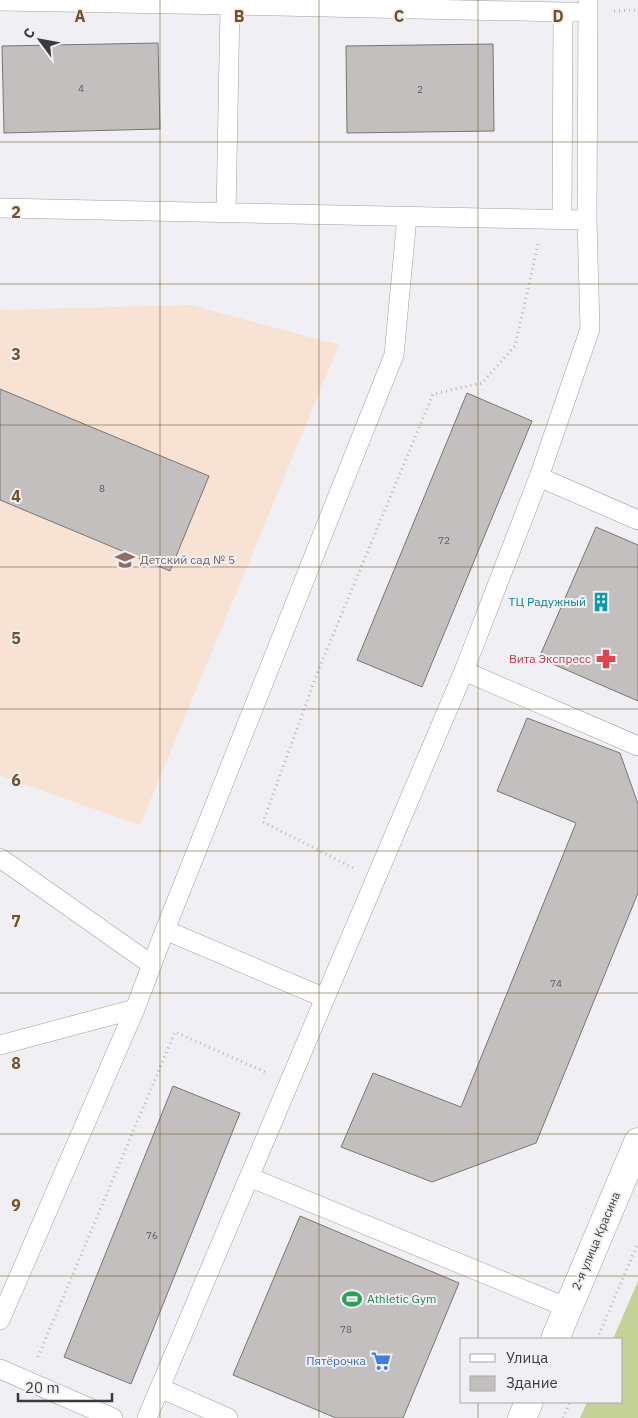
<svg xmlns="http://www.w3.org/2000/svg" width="638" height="1418" font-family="'IBM Plex Sans',sans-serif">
<rect width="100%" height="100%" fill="#f0f0f4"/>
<!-- education -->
<path fill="#f7e2d4" d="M 191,305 L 339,345 L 140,825 L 0,776 L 0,310 Z"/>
<!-- green -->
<path fill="#c4d297" d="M 638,1281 L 638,1418 L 580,1418 L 587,1402 L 622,1402 L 622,1339 L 613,1339 Z"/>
<!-- building -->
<path fill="#c3bfbe" stroke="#787474" d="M 158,43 L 160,129 L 4,133 L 2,46 Z
M 493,44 L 494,131 L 347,133 L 346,46 Z
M 0,389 L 209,476 L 170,571 L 0,500 Z
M 467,393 L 532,421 L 422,687 L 357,660 Z
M 596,527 L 638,545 L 638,701 L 539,658 Z
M 527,718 L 620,753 L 638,804 L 638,893 L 536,1143 L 432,1182 L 341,1147 L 373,1073 L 461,1107 L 576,823 L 497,791 Z
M 173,1086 L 240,1113 L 131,1384 L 64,1357 Z
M 300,1216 L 459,1283 L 403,1418 L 336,1418 L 233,1375 Z"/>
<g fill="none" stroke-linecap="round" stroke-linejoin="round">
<defs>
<path id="lane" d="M 0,1 L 230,5
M 0,208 L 587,220
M 226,213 L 230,5 L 563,12
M 562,220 L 563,12 L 574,12
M 539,477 L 638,520
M 464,671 L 638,746
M 0,858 L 152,965
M 325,998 L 464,671 L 539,477 L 590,329 L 587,220 L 588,0
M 0,1045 L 135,1009
M 249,1177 L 568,1308
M 0,1320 L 135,1009 L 165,930 L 394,355 L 407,217
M 0,1369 L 113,1418
M 160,1388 L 228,1418
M 147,1418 L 325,998 L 165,930"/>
<path id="secondary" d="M 555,1339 L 638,1142
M 522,1418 L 529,1402"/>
</defs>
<!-- lane casing -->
<use href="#lane" stroke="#9f9fa2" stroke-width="20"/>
<!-- secondary casing -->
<use href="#secondary" stroke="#9f9fa2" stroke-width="29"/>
<!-- path -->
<path stroke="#b7b7ba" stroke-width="3" stroke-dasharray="1 4" stroke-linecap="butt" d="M 614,11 L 638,10
M 353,868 L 263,822 L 318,671 L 433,394 L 482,383 L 515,346 L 538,244
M 597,1339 L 638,1243
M 38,1357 L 175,1032 L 265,1072
M 563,1418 L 570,1402"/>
<!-- lane -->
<use href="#lane" stroke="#fff" stroke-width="19"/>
<!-- secondary -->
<use href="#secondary" stroke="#fff" stroke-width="28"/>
</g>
<!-- grid -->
<path fill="none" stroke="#705226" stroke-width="1" stroke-opacity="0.55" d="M 160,0 L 160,1418M 319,0 L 319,1418M 478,0 L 478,1339M 0,142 L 638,142M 0,284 L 638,284M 0,425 L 638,425M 0,567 L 638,567M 0,709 L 638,709M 0,851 L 638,851M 0,993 L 638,993M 0,1134 L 638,1134M 0,1276 L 638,1276M 478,1402 L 478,1418"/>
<!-- icons -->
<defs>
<symbol id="school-bare" viewBox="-9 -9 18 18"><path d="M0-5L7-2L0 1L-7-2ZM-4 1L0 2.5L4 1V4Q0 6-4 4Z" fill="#8d6e63" stroke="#f0f0f4" stroke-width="2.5" paint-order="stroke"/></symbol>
<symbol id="building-bare" viewBox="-9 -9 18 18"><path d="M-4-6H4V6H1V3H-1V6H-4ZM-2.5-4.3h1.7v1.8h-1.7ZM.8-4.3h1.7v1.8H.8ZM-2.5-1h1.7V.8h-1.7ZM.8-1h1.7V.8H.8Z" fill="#0f9aa8" stroke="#f0f0f4" stroke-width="2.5" paint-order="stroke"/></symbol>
<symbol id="pharmacy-bare" viewBox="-9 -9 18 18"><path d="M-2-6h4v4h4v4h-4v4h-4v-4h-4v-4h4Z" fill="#e0444e" stroke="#f0f0f4" stroke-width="2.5" paint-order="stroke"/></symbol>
<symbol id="stadium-bare" viewBox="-9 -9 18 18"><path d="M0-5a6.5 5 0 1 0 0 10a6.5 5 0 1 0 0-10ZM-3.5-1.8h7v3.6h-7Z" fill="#2e9e5b" stroke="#f0f0f4" stroke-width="2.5" paint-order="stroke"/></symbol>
<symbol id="supermarket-bare" viewBox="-9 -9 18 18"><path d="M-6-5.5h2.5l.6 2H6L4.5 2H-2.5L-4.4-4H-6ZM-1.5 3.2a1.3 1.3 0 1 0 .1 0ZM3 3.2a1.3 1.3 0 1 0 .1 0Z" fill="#3f7fe0" stroke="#f0f0f4" stroke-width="2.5" paint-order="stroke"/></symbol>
</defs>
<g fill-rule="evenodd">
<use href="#school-bare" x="111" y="546" width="28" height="28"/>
<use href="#building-bare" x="587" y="588" width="28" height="28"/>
<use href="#pharmacy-bare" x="592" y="645" width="28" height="28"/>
<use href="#stadium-bare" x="338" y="1285" width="28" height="28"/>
<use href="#supermarket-bare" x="367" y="1347" width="28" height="28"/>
</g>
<g text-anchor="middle" stroke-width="4" stroke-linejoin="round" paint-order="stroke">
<!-- number labels -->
<g font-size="10" fill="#5d5c5c">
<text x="81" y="92">4</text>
<text x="420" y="93">2</text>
<text x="102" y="492">8</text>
<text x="444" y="544">72</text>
<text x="556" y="987">74</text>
<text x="152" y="1239">76</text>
<text x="346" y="1333">78</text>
</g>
<!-- education labels -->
<g font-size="12" fill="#785e54" stroke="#f0f0f4" text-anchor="start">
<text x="140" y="564">Детский сад № 5</text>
</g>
<!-- culture labels -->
<g font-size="12" fill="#0d838f" stroke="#f0f0f4" text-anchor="end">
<text x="586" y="606">ТЦ Радужный</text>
</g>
<!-- health labels -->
<g font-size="12" fill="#be3a42" stroke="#f0f0f4" text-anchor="end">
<text x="591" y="663">Вита Экспресс</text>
</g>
<!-- street labels -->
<g font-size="12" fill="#3b3b3c" stroke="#f0f0f4">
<text transform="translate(596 1241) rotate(-67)" y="4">2-я улица Красина</text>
</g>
<!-- leisure labels -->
<g font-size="12" fill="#27864d" stroke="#f0f0f4" text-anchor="start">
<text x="367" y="1303">Athletic Gym</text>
</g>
<!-- shop labels -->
<g font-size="12" fill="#366cbe" stroke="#f0f0f4" text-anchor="end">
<text x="366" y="1365">Пятёрочка</text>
</g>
</g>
<g font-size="16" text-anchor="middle" font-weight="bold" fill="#705226" stroke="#f0f0f4" stroke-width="4" stroke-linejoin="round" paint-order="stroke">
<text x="80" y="22">A</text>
<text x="239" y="22">B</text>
<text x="399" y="22">C</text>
<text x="558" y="22">D</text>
<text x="16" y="218">2</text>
<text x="16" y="360">3</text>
<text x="16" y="502">4</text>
<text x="16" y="644">5</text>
<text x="16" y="786">6</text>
<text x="16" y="927">7</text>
<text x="16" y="1069">8</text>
<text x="16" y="1211">9</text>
</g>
<!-- legend -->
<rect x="460" y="1338" width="162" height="65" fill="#f0f0f4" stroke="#a8a8aa"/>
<rect x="470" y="1354" width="25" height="8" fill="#ffffff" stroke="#a8a8aa"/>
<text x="506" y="1363" font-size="15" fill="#3b3b3c">Улица</text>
<rect x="470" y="1376" width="25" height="15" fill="#c3bfbe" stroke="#a8a8aa"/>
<text x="506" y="1388" font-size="15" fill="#3b3b3c">Здание</text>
<!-- north arrow -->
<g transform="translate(40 40) rotate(302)" stroke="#f0f0f4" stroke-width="4" paint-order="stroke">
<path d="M0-4L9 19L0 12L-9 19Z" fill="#3b3b3c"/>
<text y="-8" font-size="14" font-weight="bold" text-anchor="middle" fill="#3b3b3c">С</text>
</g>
<!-- scale -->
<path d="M18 1393v8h94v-8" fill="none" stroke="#3b3b3c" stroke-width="2.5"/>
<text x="25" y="1393" font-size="15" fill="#3b3b3c" stroke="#f0f0f4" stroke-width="4" paint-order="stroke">20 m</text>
</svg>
